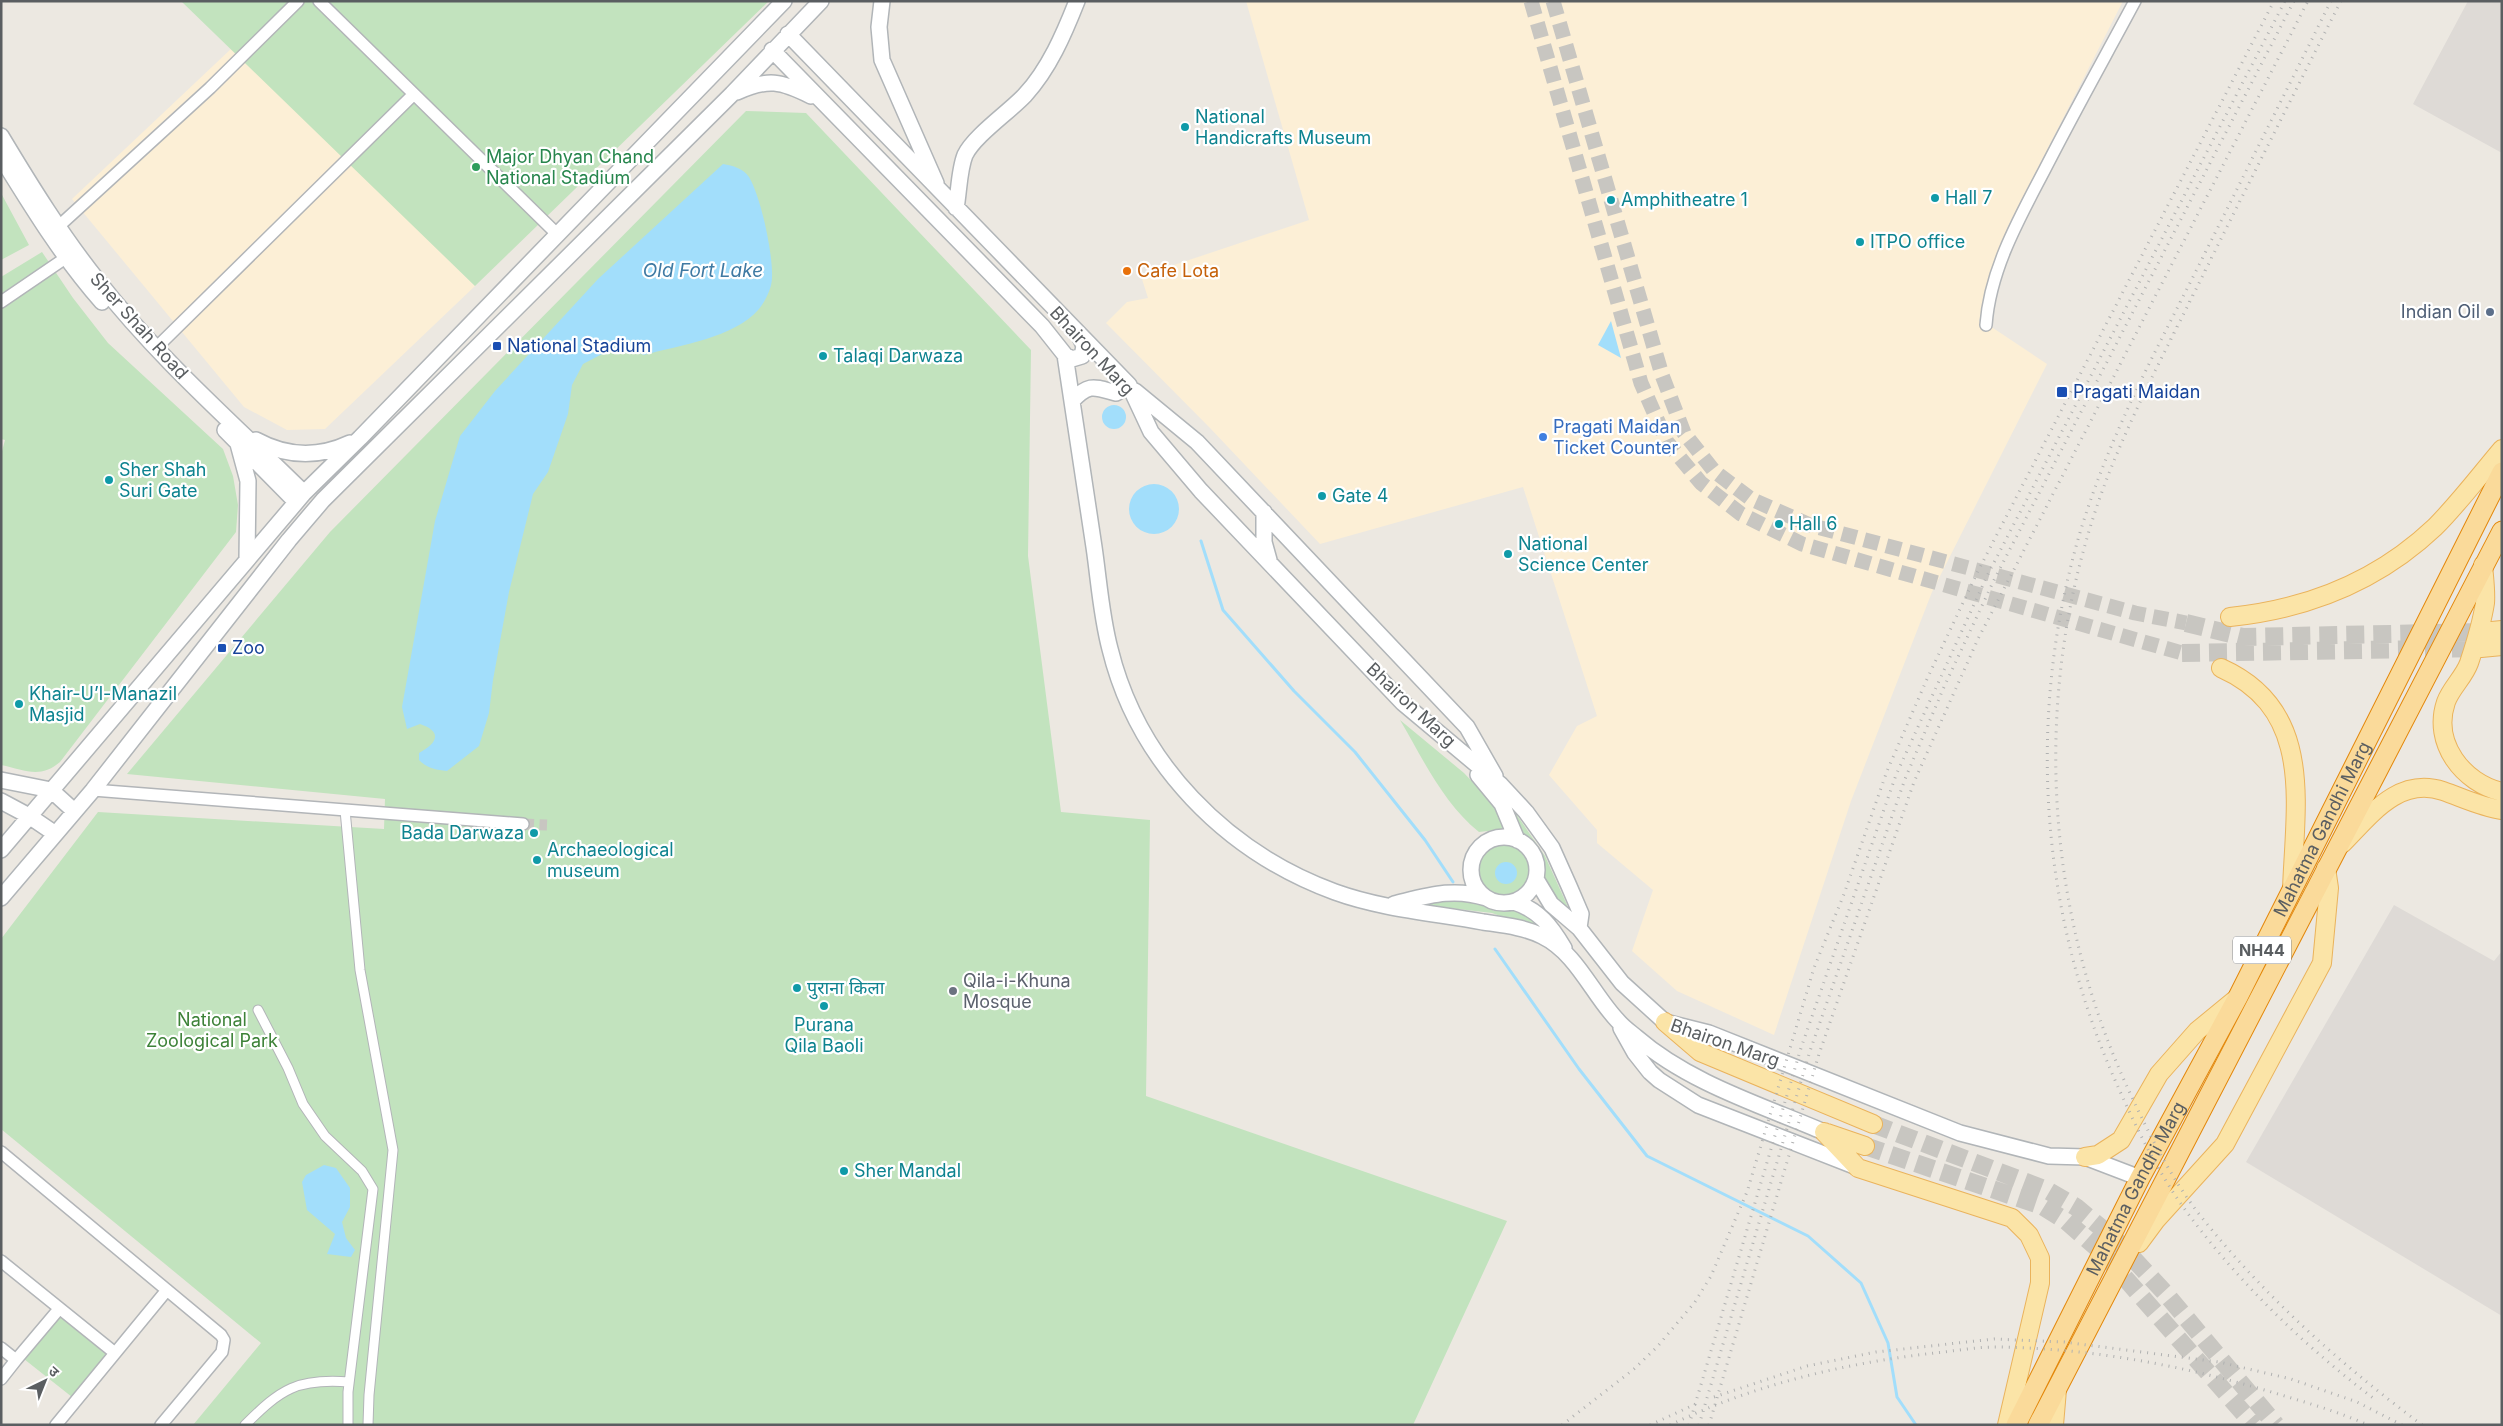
<svg xmlns="http://www.w3.org/2000/svg" width="2503" height="1426" font-family="Inter,'Noto Sans Devanagari',sans-serif">
<rect width="100%" height="100%" fill="#ece8e1"/>
<!-- commercial -->
<path fill="#fcefd6" d="M 1246,1 L 2123,1 L 2007,228 L 1979,321 L 1990,326 L 2047,364 L 1932,592 L 1851,801 L 1774,1035 L 1677,991 L 1632,951 L 1653,890 L 1597,843 L 1597,830 L 1549,775 L 1577,726 L 1597,716 L 1523,487 L 1320,544 L 1210,428 L 1106,323 L 1127,302 L 1148,298 L 1141,276 L 1309,220 Z
M 232,48 L 475,286 L 325,429 L 287,430 L 244,407 L 72,199 Z"/>
<!-- industrial -->
<path fill="#dedad6" d="M 2468,1 L 2502,1 L 2502,153 L 2413,104 Z
M 2394,905 L 2494,961 L 2502,951 L 2502,1316 L 2246,1162 Z"/>
<!-- green -->
<path fill="#c2e3be" d="M 181,1 L 769,1 L 475,286 Z
M 746,111 L 806,113 L 1031,350 L 1028,556 L 1061,812 L 1150,820 L 1146,1096 L 1507,1221 L 1413,1425 L 193,1425 L 261,1343 L 1,1129 L 1,939 L 98,812 L 384,829 L 385,799 L 127,774 L 330,532 Z
M 1,193 L 29,245 L 1,260 Z
M 42,252 L 73,298 L 108,343 L 223,449 L 233,476 L 238,505 L 236,532 L 60,762 C 40,779 25,770 1,765 L 1,455 L 5,440 L 1,439 L 1,277 Z
M 1400,720 L 1464,773 L 1497,808 L 1505,829 L 1479,832 C 1443,803 1423,759 1400,720 Z
M 1512,808 L 1545,856 L 1568,907 C 1555,899 1544,886 1542,871 C 1541,866 1543,860 1541,856 C 1533,836 1512,835 1512,808 Z
M1479 870a25 25 0 1 1 50 0a25 25 0 1 1-50 0Z
M 1451,898 L 1478,902 L 1494,911 L 1519,911 L 1527,915 L 1546,932 L 1492,913 L 1424,905 Z
M 59,1316 L 106,1354 L 72,1397 L 24,1359 Z"/>
<!-- water -->
<path fill="#a2defb" d="M 723,164 C 733,166 743,168 749,177 C 761,197 773,254 772,277 C 772,288 766,300 759,309 C 734,338 680,345 644,355 L 633,351 L 606,352 L 583,364 L 572,385 L 568,414 L 548,472 L 533,494 L 509,592 L 493,680 L 489,713 L 479,746 L 447,771 C 436,770 427,768 419,760 L 419,753 C 436,744 444,732 420,724 L 407,729 L 402,707 L 435,521 L 460,436 L 495,391 L 598,279 Z
M 1611,321 L 1621,358 L 1598,345 Z
M1102 417a12 12 0 1 1 24 0a12 12 0 1 1-24 0Z
M1129 509a25 25 0 1 1 50 0a25 25 0 1 1-50 0Z
M1495 873a11 11 0 1 1 22 0a11 11 0 1 1-22 0Z
M 324,1165 L 336,1168 L 350,1188 L 350,1207 L 342,1222 L 346,1238 L 355,1250 L 351,1257 L 327,1254 L 335,1234 L 307,1210 L 302,1182 L 306,1175 Z"/>
<g fill="none" stroke-linecap="round" stroke-linejoin="round">
<!-- stream -->
<path stroke="#a2defb" stroke-width="3" d="M 1201,541 L 1223,610 L 1294,691 L 1355,752 L 1425,840 L 1453,882
M 1495,949 L 1579,1069 L 1647,1156 L 1808,1236 L 1861,1283 L 1888,1343 L 1897,1397 L 1916,1425"/>
<!-- minor-tunnel -->
<path stroke="#c8c6c1" stroke-width="11" stroke-dasharray="11 5.5" stroke-linecap="butt" d="M 523,824 L 547,825"/>
<!-- secondary-tunnel -->
<path stroke="#c8c6c1" stroke-width="15" stroke-dasharray="15 8" stroke-linecap="butt" d="M 1531,1 L 1641,383 L 1667,442 L 1701,483 L 1741,514 L 1802,544 L 2182,653
M 1553,1 L 1662,375 L 1684,433 L 1714,471 L 1751,499 L 1810,525 L 2135,613 L 2186,623"/>
<!-- primary-tunnel -->
<path stroke="#c8c6c1" stroke-width="18" stroke-dasharray="18 9" stroke-linecap="butt" d="M 2186,623 L 2243,637 L 2482,632
M 2182,653 L 2481,648
M 1873,1124 L 2047,1190 L 2076,1207 L 2116,1240 L 2166,1294 L 2276,1425
M 1865,1146 L 2042,1206 L 2066,1221 L 2104,1254 L 2254,1425"/>
<defs>
<path id="pedestrian" d="M 345,810 L 360,970 L 393,1150 L 369,1395 L 368,1425
M 258,1010 L 288,1068 L 303,1104 L 325,1136 L 362,1171 L 373,1189 L 348,1392 L 348,1425
M 245,1425 C 281,1389 297,1378 349,1382"/>
<path id="minor" d="M 319,1 L 558,235
M 59,226 L 210,88 L 298,1
M 1,302 L 67,257
M 1986,325 C 1990,269 2020,217 2045,169 C 2074,112 2105,57 2135,1
M 156,348 L 413,95
M 93,790 L 523,824
M 1,1152 L 221,1335 L 224,1340 L 222,1352 L 161,1425
M 1,1261 L 115,1353
M 1,1348 L 16,1360 L 1,1379
M 16,1360 L 59,1309
M 56,1425 L 167,1290"/>
<path id="secondary" d="M 882,1 L 879,27 L 882,60 L 936,183
M 788,34 L 1129,385 L 1151,432 L 1201,491 L 1403,703 L 1501,785 L 1526,812 L 1552,848 L 1569,886 L 1581,914 L 1579,928
M 772,50 L 1042,326 L 1065,355 C 1075,419 1084,483 1094,547 C 1099,581 1101,615 1110,649 C 1138,763 1226,852 1335,892 C 1382,909 1434,913 1483,922 C 1503,925 1524,927 1542,936 C 1577,953 1592,994 1618,1021 C 1623,1027 1630,1032 1636,1037 C 1689,1083 1761,1105 1824,1132
M 737,92 C 768,78 781,81 811,96
M 1,136 C 31,186 62,236 98,281 C 159,359 234,424 304,493
M 1,157 C 32,207 63,258 102,302
M 956,208 C 959,192 959,170 965,155 C 974,136 1009,112 1025,95 C 1049,69 1064,34 1077,1
M 1065,355 L 1072,359 L 1082,356 L 1084,346 L 1080,337
M 1135,391 L 1197,442 L 1467,727 L 1495,776
M 1072,401 C 1089,383 1094,387 1116,393 L 1129,385
M 225,430 L 296,502
M 256,440 C 287,457 318,458 350,443
M 238,444 L 248,481 L 247,560
M 1264,512 L 1264,542 L 1269,560
M 1478,775 L 1502,804 L 1517,840
M 1,780 L 51,790
M 51,790 L 73,810
M 1,801 L 29,816 L 54,833
M1471 870a33 33 0 1 1 66 0a33 33 0 1 1-66 0Z
M 1,850 L 304,493 L 360,438 L 784,1
M 1536,879 L 1551,904 L 1579,928 L 1622,983 L 1665,1022 L 1709,1033 L 1960,1133 L 2049,1156 L 2085,1157 L 2140,1178
M 1,898 L 93,790 L 289,540 L 323,500 L 732,94 L 821,1
M 1514,902 C 1539,910 1551,926 1564,948
M 1394,904 C 1427,896 1453,887 1486,898
M 1621,1028 L 1635,1053 L 1650,1072 L 1659,1080 L 1698,1105 L 1857,1167"/>
<path id="primary" d="M 2483,565 C 2484,577 2486,591 2485,603 C 2482,622 2475,645 2469,663 C 2464,677 2451,688 2446,702 C 2432,743 2463,783 2502,792
M 2230,617 C 2308,609 2378,581 2435,527 C 2459,503 2480,475 2502,449
M 2482,632 L 2502,630
M 2481,648 L 2502,646
M 2221,668 C 2315,710 2295,804 2292,889
M 2342,844 C 2370,816 2398,776 2443,791 C 2463,798 2481,807 2502,810
M 1665,1022 L 1700,1052 L 1873,1124
M 1824,1132 L 1858,1168 L 2012,1218 L 2029,1235 L 2040,1258 L 2040,1283 L 2007,1425
M 1827,1133 L 1865,1146
M 2085,1157 L 2098,1155 L 2121,1140 L 2159,1074 L 2197,1031 L 2236,999
M 2139,1243 L 2156,1220 L 2225,1144 L 2322,963 L 2329,888 L 2326,868
M 2054,1425 L 2057,1390"/>
<g id="trunk">
<path id="s1" d="M 2016,1425 L 2140,1178 L 2238,997 L 2502,472"/>
<path d="M 2038,1425 L 2502,531"/>
</g>
</defs>
<!-- pedestrian casing -->
<use href="#pedestrian" stroke="#b2b5b8" stroke-width="11"/>
<!-- minor casing -->
<use href="#minor" stroke="#b2b5b8" stroke-width="14"/>
<!-- secondary casing -->
<use href="#secondary" stroke="#b1b5b8" stroke-width="18"/>
<!-- primary casing -->
<use href="#primary" stroke="#eab35c" stroke-width="20"/>
<!-- trunk casing -->
<use href="#trunk" stroke="#e3870a" stroke-width="21"/>
<!-- pedestrian -->
<use href="#pedestrian" stroke="#fff" stroke-width="9"/>
<!-- minor -->
<use href="#minor" stroke="#fff" stroke-width="11"/>
<!-- secondary -->
<use href="#secondary" stroke="#fff" stroke-width="15"/>
<!-- primary -->
<use href="#primary" stroke="#fbe4a7" stroke-width="18"/>
<!-- trunk -->
<use href="#trunk" stroke="#fada9a" stroke-width="19"/>
<!-- rail -->
<path stroke="#b0b1b1" stroke-width="3" stroke-dasharray="1 6" stroke-linecap="butt" d="M 2331,1 C 2284,95 2237,189 2190,283 C 2147,367 2103,451 2077,543 C 2026,724 2041,918 2119,1089 C 2139,1134 2162,1180 2192,1219 C 2244,1288 2308,1349 2377,1401
M 2341,1 C 2293,95 2246,189 2199,283 C 2167,348 2132,413 2106,481 C 2033,674 2040,891 2124,1080 C 2145,1126 2168,1174 2199,1214 C 2263,1295 2339,1363 2422,1425
M 1714,1397 L 1807,1366 L 1876,1352 L 1994,1339 L 2064,1342 L 2219,1362 L 2291,1379 L 2357,1402 L 2402,1425
M 1562,1425 L 1634,1369 L 1657,1347 L 1695,1302 L 1711,1276 L 1747,1192 L 1814,968 L 1844,894 L 1887,771 L 1927,679 L 1978,571 L 2274,1
M 1650,1425 L 1698,1403
M 1670,1425 C 1753,1385 1844,1363 1935,1353 C 1955,1351 1976,1347 1995,1347 C 2092,1348 2186,1366 2278,1394 C 2308,1403 2339,1412 2368,1425
M 1689,1425 L 1801,1048 L 1896,775 L 1987,576 L 2285,1
M 1699,1425 L 1810,1051 L 1905,779 L 1944,687 L 1994,580 L 2294,1
M 1709,1425 L 1819,1054 L 1914,782 L 1978,639 L 2308,1"/>
</g>
<!-- markers -->
<g fill="#0f9aa8" stroke="#fff" stroke-width="2">
<circle cx="1185" cy="127" r="5"/>
<circle cx="1935" cy="198" r="5"/>
<circle cx="1611" cy="200" r="5"/>
<circle cx="1860" cy="242" r="5"/>
<circle cx="823" cy="356" r="5"/>
<circle cx="109" cy="480" r="5"/>
<circle cx="1322" cy="496" r="5"/>
<circle cx="1779" cy="524" r="5"/>
<circle cx="1508" cy="554" r="5"/>
<circle cx="19" cy="704" r="5"/>
<circle cx="534" cy="833" r="5"/>
<circle cx="537" cy="860" r="5"/>
<circle cx="797" cy="988" r="5"/>
<circle cx="824" cy="1006" r="5"/>
<circle cx="844" cy="1171" r="5"/>
</g>
<circle fill="#2e9e5b" stroke="#fff" stroke-width="2" cx="476" cy="167" r="5"/>
<circle fill="#e8710a" stroke="#fff" stroke-width="2" cx="1127" cy="271" r="5"/>
<circle fill="#5c6f8a" stroke="#fff" stroke-width="2" cx="2490" cy="312" r="5"/>
<g fill="#1a4fb4" stroke="#fff" stroke-width="2">
<rect x="492" y="341" width="10" height="10" rx="2.5"/>
<rect x="2056" y="386" width="12" height="12" rx="2.5"/>
<rect x="217" y="643" width="10" height="10" rx="2.5"/>
</g>
<circle fill="#3f7fe0" stroke="#fff" stroke-width="2" cx="1543" cy="437" r="5"/>
<circle fill="#6b7280" stroke="#fff" stroke-width="2" cx="953" cy="991" r="5"/>
<g text-anchor="middle" stroke-width="4.5" stroke-linejoin="round" paint-order="stroke">
<!-- shield labels -->
<rect fill="#fff" stroke="#8c8e90" stroke-width="1" x="2233" y="936.5" width="58" height="27" rx="4"/>
<g font-size="16" font-weight="bold" fill="#5a5e61">
<text x="2262" y="956">NH44</text>
</g>
<!-- culture labels -->
<g font-size="18" fill="#0d838f" stroke="#fff" text-anchor="start">
<text x="1195" y="123">National<tspan x="1195" dy="21">Handicrafts Museum</tspan></text>
<text x="1945" y="204">Hall 7</text>
<text x="1621" y="206">Amphitheatre 1</text>
<text x="1870" y="248">ITPO office</text>
<text x="833" y="362">Talaqi Darwaza</text>
<text x="119" y="476">Sher Shah<tspan x="119" dy="21">Suri Gate</tspan></text>
<text x="1332" y="502">Gate 4</text>
<text x="1789" y="530">Hall 6</text>
<text x="1518" y="550">National<tspan x="1518" dy="21">Science Center</tspan></text>
<text x="29" y="700">Khair-U’l-Manazil<tspan x="29" dy="21">Masjid</tspan></text>
<text x="524" y="839" text-anchor="end">Bada Darwaza</text>
<text x="547" y="856">Archaeological<tspan x="547" dy="21">museum</tspan></text>
<text x="807" y="994">पुराना किला</text>
<text x="824" y="1031" text-anchor="middle">Purana<tspan x="824" dy="21">Qila Baoli</tspan></text>
<text x="854" y="1177">Sher Mandal</text>
</g>
<!-- leisure labels -->
<g font-size="18" fill="#27864d" stroke="#fff" text-anchor="start">
<text x="486" y="163">Major Dhyan Chand<tspan x="486" dy="21">National Stadium</tspan></text>
</g>
<!-- food labels -->
<g font-size="18" fill="#c56008" stroke="#fff" text-anchor="start">
<text x="1137" y="277">Cafe Lota</text>
</g>
<!-- service labels -->
<g font-size="18" fill="#4e5e75" stroke="#fff" text-anchor="end">
<text x="2480" y="318">Indian Oil</text>
</g>
<!-- street labels -->
<g font-size="18" fill="#5a5e61" stroke="#fff">
<text transform="translate(139 326) rotate(48)" y="6">Sher Shah Road</text>
<text transform="translate(1092 351) rotate(47)" y="6">Bhairon Marg</text>
<text transform="translate(1411 705) rotate(43)" y="6">Bhairon Marg</text>
<text dy="6" stroke="none"><textPath href="#s1" startOffset="670">Mahatma Gandhi Marg</textPath></text>
<text transform="translate(1725 1043) rotate(19)" y="6">Bhairon Marg</text>
<text dy="6" stroke="none"><textPath href="#s1" startOffset="265">Mahatma Gandhi Marg</textPath></text>
</g>
<!-- transit labels -->
<g font-size="18" fill="#164399" stroke="#fff" text-anchor="start">
<text x="507" y="352">National Stadium</text>
<text x="2073" y="398">Pragati Maidan</text>
<text x="232" y="654">Zoo</text>
</g>
<!-- shop labels -->
<g font-size="18" fill="#366cbe" stroke="#fff" text-anchor="start">
<text x="1553" y="433">Pragati Maidan<tspan x="1553" dy="21">Ticket Counter</tspan></text>
</g>
<!-- worship labels -->
<g font-size="18" fill="#5b616d" stroke="#fff" text-anchor="start">
<text x="963" y="987">Qila-i-Khuna<tspan x="963" dy="21">Mosque</tspan></text>
</g>
<!-- park labels -->
<g font-size="18" fill="#3d8238" stroke="#fff">
<text x="212" y="1026">National<tspan x="212" dy="21">Zoological Park</tspan></text>
</g>
<!-- water labels -->
<g font-size="19" font-style="italic" fill="#3f7aa3" stroke="#fff">
<text x="703" y="277">Old Fort Lake</text>
</g>
</g>
<!-- border -->
<rect width="2503" height="1426" fill="none" stroke="#5a5e61" stroke-width="5"/>
<!-- north arrow -->
<g transform="translate(45 1381) rotate(43)" stroke="#ffffff" stroke-width="4" paint-order="stroke">
<path d="M0-4L9 19L0 12L-9 19Z" fill="#5a5e61"/>
<text y="-8" font-size="14" font-weight="bold" text-anchor="middle" fill="#5a5e61">उ</text>
</g>
</svg>
